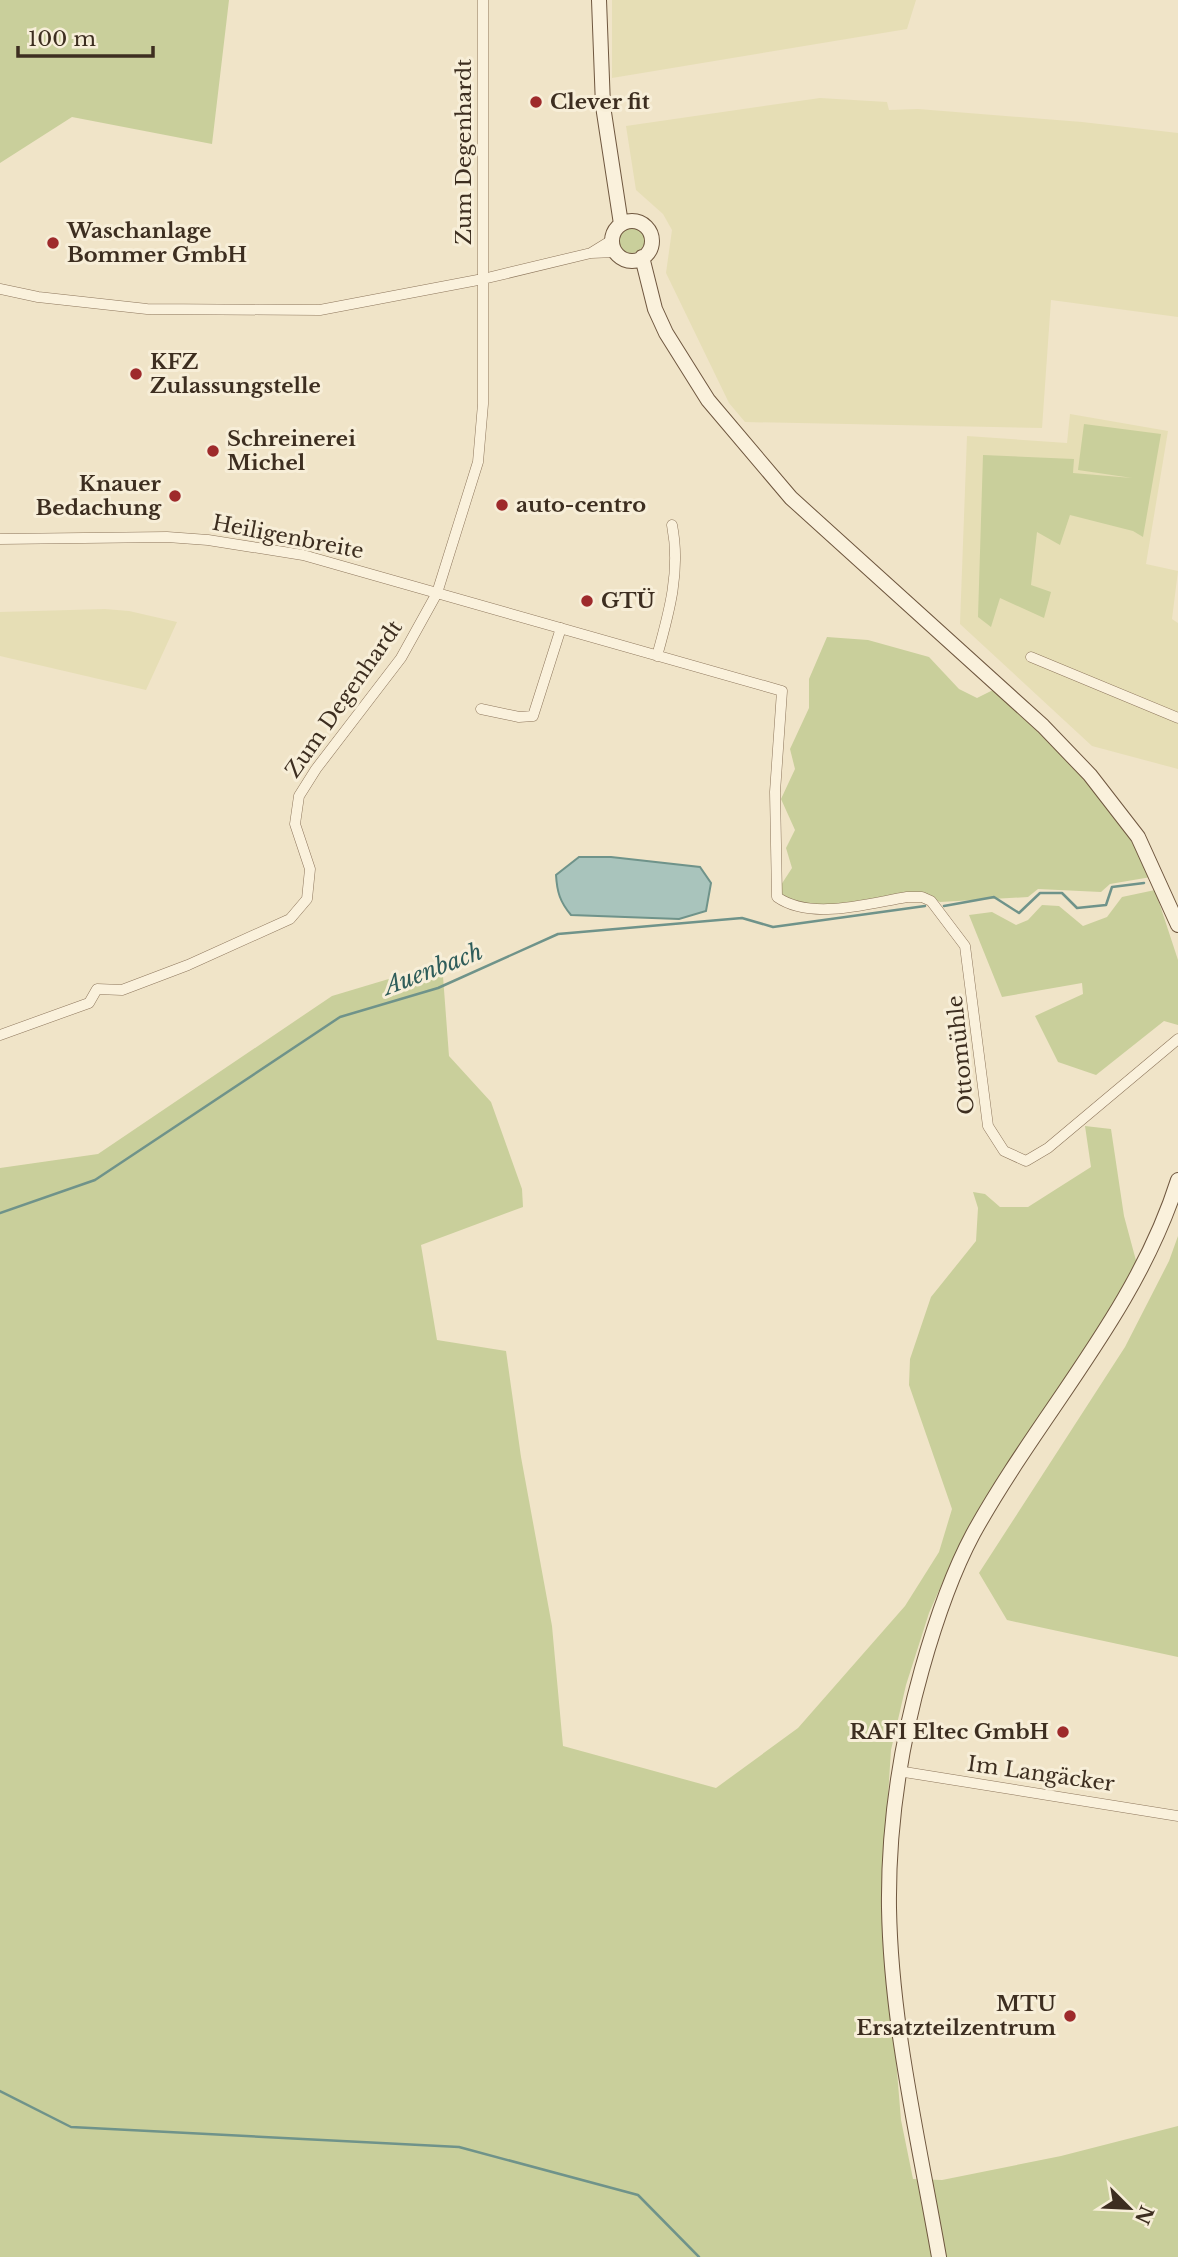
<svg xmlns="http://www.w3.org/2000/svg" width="1178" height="2257" font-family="'Libre Baskerville',serif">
<rect width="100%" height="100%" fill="#f0e4c8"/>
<!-- farmland -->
<path fill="#e6deb5" d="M 612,0 L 916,0 L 907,29 L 612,78 Z
M 820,98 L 887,102 L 889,110 L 918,109 L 1082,122 L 1178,133 L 1178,317 L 1051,300 L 1042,428 L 745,422 L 729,403 L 666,273 L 672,230 L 663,214 L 636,190 L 626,126 Z
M 1070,414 L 1168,431 L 1146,564 L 1178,571 L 1172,619 L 1178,623 L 1178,769 L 1092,746 L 960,624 L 967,436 L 1067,443 Z
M 105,609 L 129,611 L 177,622 L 146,690 L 0,656 L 0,612 Z"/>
<!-- green -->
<path fill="#c9cf9b" d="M 0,0 L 229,0 L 212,144 L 72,117 L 0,163 Z
M617 239a14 14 0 1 1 28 0a14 14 0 1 1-28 0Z
M 1084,424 L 1161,434 L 1143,537 L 1133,531 L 1070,515 L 1060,545 L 1037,532 L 1031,585 L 1051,592 L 1044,618 L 1000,598 L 991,627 L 978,617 L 983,455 L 1074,459 L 1073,473 L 1132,478 L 1078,470 Z
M 827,637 L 868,640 L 929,657 L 959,689 L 977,698 L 993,690 C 1052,745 1116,802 1151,877 L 1110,884 L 1101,892 L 1038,889 L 1028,897 L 940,902 L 922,893 L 860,903 L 813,905 L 797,904 L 782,895 L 781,885 L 792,868 L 786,848 L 795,830 L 781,799 L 795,769 L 790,749 L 809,708 L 809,679 Z
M 1155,890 L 1178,960 L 1178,1025 L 1164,1021 L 1096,1075 L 1058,1062 L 1035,1016 L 1083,994 L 1082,983 L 1002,997 L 969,915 L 992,912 L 1016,925 L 1028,920 L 1042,905 L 1059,906 L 1083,926 L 1107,917 L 1122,897 Z
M 442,963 L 449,1056 L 491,1102 L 522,1189 L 523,1207 L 421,1245 L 437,1340 L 506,1351 L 521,1457 L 552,1626 L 563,1746 L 716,1788 L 798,1728 L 905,1606 L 939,1552 L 952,1509 L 909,1385 L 910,1359 L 931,1297 L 976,1241 L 978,1208 L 973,1192 L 985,1194 L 1000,1207 L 1028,1207 L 1091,1167 L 1085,1126 L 1111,1129 L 1124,1216 L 1138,1268 L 995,1488 L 952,1561 L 929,1613 L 906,1685 L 891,1750 L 882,1889 L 901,2120 L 913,2179 L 942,2180 L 1061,2156 L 1178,2126 L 1178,2257 L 0,2257 L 0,1168 L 98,1154 L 332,996 Z
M 1178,1236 L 1178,1657 L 1007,1620 L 979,1573 L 1125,1347 L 1169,1261 Z"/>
<!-- water -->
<path fill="#a9c4bc" stroke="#6f938a" stroke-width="2" d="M 579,857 L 611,857 L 700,867 L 711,883 L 706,911 L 679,919 L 571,915 C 560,902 557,892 556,875 Z"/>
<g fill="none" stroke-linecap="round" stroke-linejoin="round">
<!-- stream -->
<path stroke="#6f938a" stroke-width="2.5" d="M 944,906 L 994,897 L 1019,913 L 1040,893 L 1062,893 L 1077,908 L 1106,905 L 1112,887 L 1144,883
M 0,1213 L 95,1180 L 340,1017 L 438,988 L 558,934 L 742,918 L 773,927 L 925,906
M 0,2091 L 71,2127 L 459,2147 L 638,2195 L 699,2257"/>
<defs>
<path id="minor" d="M 591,253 L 612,240
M 0,289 L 38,297 L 147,309 L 320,310 L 483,279 L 591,253 L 615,252
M 0,539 L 167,537 L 208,540 L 303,555 L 782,691 L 775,792 L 777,897 C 811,921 869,903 907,897 L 922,897 L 931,901 L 965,946 L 988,1126 L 1004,1151 L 1026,1161 L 1048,1148 L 1178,1039
M 657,656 C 669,613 681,571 672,525
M 1031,657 L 1178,718
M 481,709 L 519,717 L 533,716 L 561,628
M 0,1035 L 89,1003 L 97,989 L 122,990 L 188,965 L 290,919 L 307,899 L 310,869 L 295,824 L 299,796 L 316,769 L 401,658 L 437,593 L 478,462 L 483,404 L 483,0
M 898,1771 L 1178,1816"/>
<path id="secondary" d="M 599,0 L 603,106 L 621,224
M612 241a20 20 0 1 1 40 0a20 20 0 1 1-40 0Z
M 642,257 L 655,309 L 666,333 L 708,400 L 791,498 L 1043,726 L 1090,775 L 1138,837 L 1178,925
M 939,2257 C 919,2142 891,2025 889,1908 C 888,1827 900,1747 922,1669 C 935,1623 950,1577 973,1534 C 1039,1414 1136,1313 1178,1180"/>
</defs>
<!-- minor casing -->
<use href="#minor" stroke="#8d765c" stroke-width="11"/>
<!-- secondary casing -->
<use href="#secondary" stroke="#6f573f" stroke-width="16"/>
<!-- minor -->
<use href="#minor" stroke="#faf1dc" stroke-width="10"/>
<!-- secondary -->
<use href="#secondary" stroke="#faf1dc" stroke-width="14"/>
</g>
<!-- markers -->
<g fill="#9e2a2b" stroke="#f7eed8" stroke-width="2.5">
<circle cx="536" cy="102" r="7"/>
<circle cx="53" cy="243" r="7"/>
<circle cx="136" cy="374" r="7"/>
<circle cx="213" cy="451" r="7"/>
<circle cx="175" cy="496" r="7"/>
<circle cx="502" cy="505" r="7"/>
<circle cx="587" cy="601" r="7"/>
<circle cx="1063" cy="1732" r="7"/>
<circle cx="1070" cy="2016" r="7"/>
</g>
<g text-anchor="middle" stroke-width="6" stroke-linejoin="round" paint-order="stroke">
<!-- poi labels -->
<g font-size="21" font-weight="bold" fill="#3d2e20" stroke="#f7eed8" text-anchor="start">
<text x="550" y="109">Clever fit</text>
<text x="67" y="238">Waschanlage<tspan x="67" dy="24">Bommer GmbH</tspan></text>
<text x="150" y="369">KFZ<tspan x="150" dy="24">Zulassungstelle</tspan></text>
<text x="227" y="446">Schreinerei<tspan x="227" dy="24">Michel</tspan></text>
<text x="161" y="491" text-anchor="end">Knauer<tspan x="161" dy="24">Bedachung</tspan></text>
<text x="516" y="512">auto-centro</text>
<text x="601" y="608">GTÜ</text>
<text x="1049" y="1739" text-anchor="end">RAFI Eltec GmbH</text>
<text x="1056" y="2011" text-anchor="end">MTU<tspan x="1056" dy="24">Ersatzteilzentrum</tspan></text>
</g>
<!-- street labels -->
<g font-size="21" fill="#3d2e20" stroke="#f7eed8">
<text transform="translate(464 152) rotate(-90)" y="7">Zum Degenhardt</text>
<text transform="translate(288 537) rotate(11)" y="7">Heiligenbreite</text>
<text transform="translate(344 699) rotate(-55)" y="7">Zum Degenhardt</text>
<text transform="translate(961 1055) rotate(-96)" y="7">Ottomühle</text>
<text transform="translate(1041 1774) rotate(8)" y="7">Im Langäcker</text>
</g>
<!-- water labels -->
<g font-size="23" font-style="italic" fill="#2f5d5a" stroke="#f7eed8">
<text transform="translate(433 969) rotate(-21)" y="8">Auenbach</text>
</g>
</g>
<!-- north arrow -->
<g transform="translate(1129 2208) rotate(114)" stroke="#f7eed8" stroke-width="5" paint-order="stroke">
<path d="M0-5L12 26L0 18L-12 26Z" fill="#3d2e20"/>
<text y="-10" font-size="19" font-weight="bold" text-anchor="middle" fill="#3d2e20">N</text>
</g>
<!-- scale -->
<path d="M18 46v10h135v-10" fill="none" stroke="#3d2e20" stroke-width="3.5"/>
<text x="28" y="46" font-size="21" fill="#3d2e20" stroke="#f7eed8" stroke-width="5" paint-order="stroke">100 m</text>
</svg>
